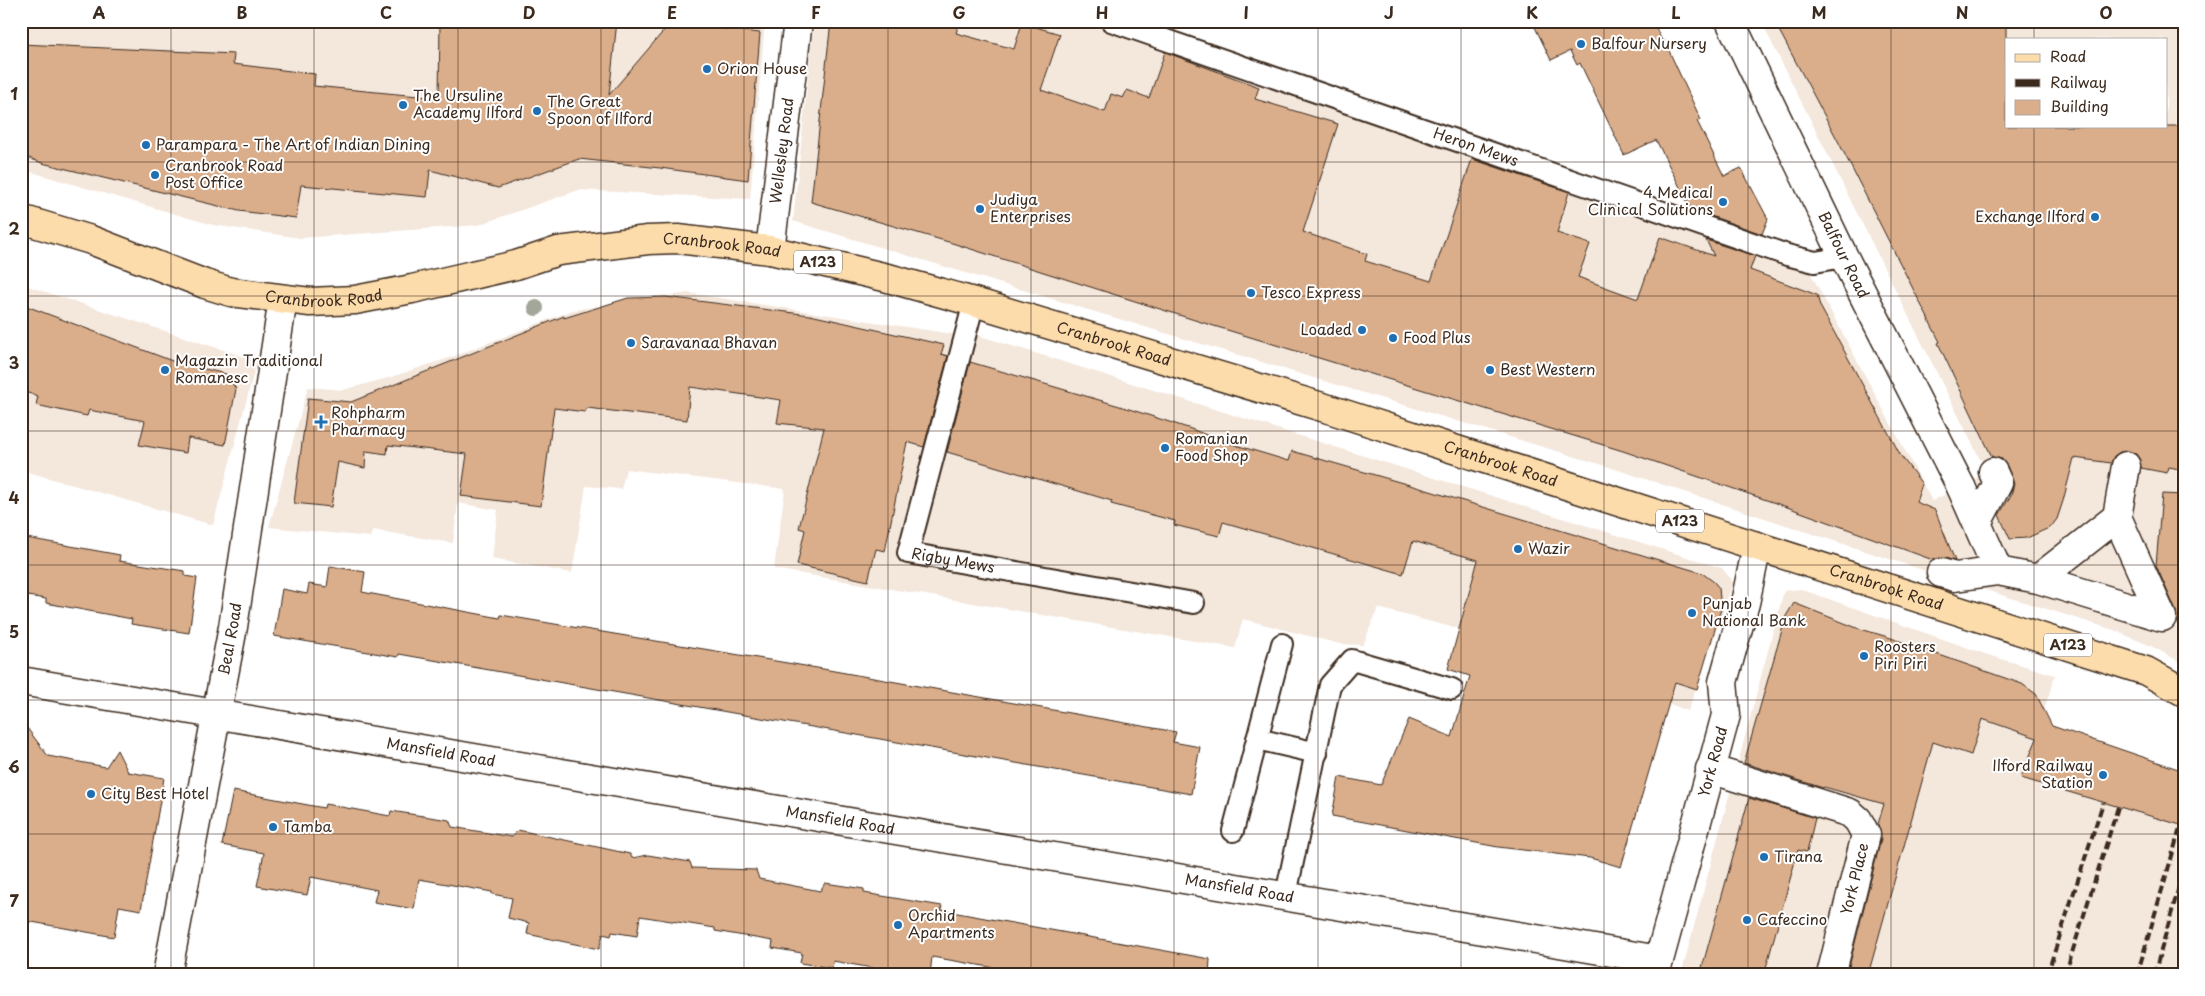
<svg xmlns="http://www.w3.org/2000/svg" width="2205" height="996" font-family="'Playpen Sans',sans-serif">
<rect width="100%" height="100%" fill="#fff"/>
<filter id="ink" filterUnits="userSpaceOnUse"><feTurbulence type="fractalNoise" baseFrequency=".02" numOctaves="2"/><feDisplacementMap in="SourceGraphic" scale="10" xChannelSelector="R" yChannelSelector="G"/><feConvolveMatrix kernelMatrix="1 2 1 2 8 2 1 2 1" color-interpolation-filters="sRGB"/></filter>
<g filter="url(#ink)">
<!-- built -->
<path fill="#f4e7dc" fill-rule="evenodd" d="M 21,21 L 765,21 L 750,199 L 579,190 L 478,225 L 300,238 L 213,225 L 21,169 Z
M 814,21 L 1151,21 L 1306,78 L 1796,246 L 1932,501 L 1987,473 L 1761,21 L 2184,21 L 2184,664 L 2153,647 L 2114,630 L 1938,575 L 1603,465 L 793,221 ZM 2006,39 L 2166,39 L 2166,126 L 2006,126 Z
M 21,284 L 257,361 L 213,525 L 21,470 Z
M 688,293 L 952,334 L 974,334 L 1722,568 L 1733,583 L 1688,711 L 1627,687 L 1507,793 L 1391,762 L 1409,719 L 1453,737 L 1470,676 L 1448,669 L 1459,629 L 1378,608 L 1363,645 L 1340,644 L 1243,619 L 1235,648 L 774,569 L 785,489 L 626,469 L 621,489 L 586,486 L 572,573 L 492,559 L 498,510 L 458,503 L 453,543 L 373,530 L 370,537 L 269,527 L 308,387 L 343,390 L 388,378 L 449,358 L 573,310 Z
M 1800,589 L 1988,655 L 2055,675 L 2033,745 L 2049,736 L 2027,763 L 2021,778 L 2184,826 L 2184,975 L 1681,975 L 1784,591 Z"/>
<!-- building -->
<path fill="#daae8b" stroke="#3b2a1e" d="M 440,21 L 617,21 L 609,95 L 667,27 L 673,23 L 760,33 L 748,180 L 660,168 L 579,159 L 498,188 L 430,170 L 427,197 L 301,185 L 296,218 L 239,211 L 42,163 L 21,155 L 21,44 L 234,54 L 233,64 L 315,74 L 314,86 L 439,98 Z
M 831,21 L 960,21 L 956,33 L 1014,49 L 1022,23 L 1060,34 L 1041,90 L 1105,112 L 1111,94 L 1123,98 L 1127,90 L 1149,98 L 1165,52 L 1259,87 L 1255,99 L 1338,124 L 1303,232 L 1367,254 L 1365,261 L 1431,281 L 1472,159 L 1569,192 L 1557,233 L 1590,244 L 1578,277 L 1638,299 L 1660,237 L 1714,256 L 1706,240 L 1755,256 L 1750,270 L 1817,295 L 1820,306 L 1901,456 L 1922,484 L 1916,502 L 1935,510 L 1955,561 L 1945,558 L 1933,560 L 1787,507 L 1623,451 L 1201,322 L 952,243 L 811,202 Z
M 1532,21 L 1653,21 L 1662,41 L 1664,40 L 1701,120 L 1697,121 L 1724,176 L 1741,168 L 1768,219 L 1762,234 L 1691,209 L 1656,140 L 1624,155 L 1580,63 L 1577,65 L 1570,51 L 1551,60 Z
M 1774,21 L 2006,21 L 2006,126 L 2184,126 L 2184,470 L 2169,467 L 2167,473 L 2141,468 L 2140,460 L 2136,454 L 2128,451 L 2120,452 L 2114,456 L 2111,463 L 2074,458 L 2063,501 L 2057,519 L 2051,527 L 2027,538 L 2010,539 L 1999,515 L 2011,495 L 2014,484 L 2007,466 L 2002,459 L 1992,457 L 1938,343 L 1940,342 L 1837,139 Z
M 666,297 L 810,315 L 944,345 L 941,354 L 948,356 L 924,447 L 907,442 L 885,551 L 876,549 L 868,581 L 797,565 L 805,530 L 799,528 L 824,428 L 777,423 L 781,400 L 690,387 L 687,420 L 587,408 L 585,412 L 554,408 L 541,506 L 461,496 L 467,454 L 388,445 L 387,454 L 366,451 L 365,468 L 338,462 L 331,507 L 294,503 L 308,398 L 351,402 L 564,316 L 564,318 L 628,298 Z
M 21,304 L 175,362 L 226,374 L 236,389 L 225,445 L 188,438 L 186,453 L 139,445 L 145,421 L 89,410 L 87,416 L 36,405 L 38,396 L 21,391 Z
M 970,362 L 1123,407 L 1191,429 L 1222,441 L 1289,461 L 1292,451 L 1420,488 L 1702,573 L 1714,582 L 1719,588 L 1721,609 L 1697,689 L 1675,682 L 1621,867 L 1590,858 L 1498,847 L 1332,816 L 1339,777 L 1381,785 L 1409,719 L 1452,737 L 1470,676 L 1448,669 L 1478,560 L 1413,541 L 1403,574 L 1223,522 L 1219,536 L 1174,525 L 1175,521 L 1111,504 L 1112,501 L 947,452 Z
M 2162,494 L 2184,495 L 2184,636 L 2177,622 L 2176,611 L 2156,565 Z
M 21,537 L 120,555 L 119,561 L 185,571 L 185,576 L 197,578 L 189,633 L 131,624 L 132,619 L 46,603 L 46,599 L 21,595 Z
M 330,566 L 365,572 L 362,592 L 500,618 L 501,615 L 823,669 L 1176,732 L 1173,742 L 1200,747 L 1191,794 L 399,654 L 398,657 L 274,636 L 282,589 L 307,594 L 309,584 L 327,587 Z
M 1794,603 L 1857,628 L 1888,637 L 2022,684 L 2036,694 L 2052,726 L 2184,771 L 2184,826 L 2021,778 L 2037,738 L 1982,719 L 1971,755 L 1933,742 L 1868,975 L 1847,975 L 1881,839 L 1878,824 L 1884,804 L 1824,787 L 1823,788 L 1744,763 L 1786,616 Z
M 21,720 L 48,756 L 106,767 L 117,750 L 128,772 L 164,778 L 141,910 L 119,906 L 114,937 L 21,920 Z
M 233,791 L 324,808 L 325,804 L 390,816 L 391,811 L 449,820 L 452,827 L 512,837 L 518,830 L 630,854 L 632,858 L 648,855 L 690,862 L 692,868 L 756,870 L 759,879 L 820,891 L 825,883 L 864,889 L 864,893 L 942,906 L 941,910 L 1210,959 L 1209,975 L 1012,975 L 1013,971 L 932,957 L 930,975 L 912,975 L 833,961 L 832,968 L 800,963 L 802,953 L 772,948 L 773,941 L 715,931 L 715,928 L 640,916 L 637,936 L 612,932 L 611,936 L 603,934 L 599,949 L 527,934 L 529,923 L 508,918 L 512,898 L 492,894 L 492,892 L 419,879 L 414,909 L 374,902 L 377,890 L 311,877 L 307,895 L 257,886 L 264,853 L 222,845 Z
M 1749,798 L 1815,818 L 1807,852 L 1798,850 L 1764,975 L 1700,975 Z"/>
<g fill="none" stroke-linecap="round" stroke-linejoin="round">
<defs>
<g id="service">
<path id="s1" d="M 1111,21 L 1787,255 L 1815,262 L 1844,257"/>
<path id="s2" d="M 974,302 L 908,553 L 1194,603"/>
<path d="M 1257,739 L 1317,753"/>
<path d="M 1233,831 L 1282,644"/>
<path d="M 1286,895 L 1330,685 L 1352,660 L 1452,689"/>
</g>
<path id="pedestrian" d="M 2126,466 L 2117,517 L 2162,617
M 1961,487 L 1998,571
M 1977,523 L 1998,483 L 1993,472
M 1941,573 L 1955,577 L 1998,571 L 2038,579 L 2162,617
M 2038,579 L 2117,517"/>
<g id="minor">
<path id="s3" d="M 1730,21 L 1844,257 L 1961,487"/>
<path id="s4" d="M 770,250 L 798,21"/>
<path id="s5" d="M 21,681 L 1659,960"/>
<path d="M 1710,769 L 1850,813 L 1858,820 L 1866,835 L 1831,975"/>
<path id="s6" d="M 167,975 L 233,627 L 283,299"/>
<path id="s7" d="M 1655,975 L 1726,715 L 1723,682 L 1745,603 L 1757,546"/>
</g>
<g id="primary">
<path id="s8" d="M 21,219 L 91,240 L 205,284 L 231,292 L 310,302 L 355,300 L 412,289 L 516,265 L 558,251 L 648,240 L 678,239 L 770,250 L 888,278 L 974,302 L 1332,410 L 2146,671 L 2184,692"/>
</g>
</defs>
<!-- service casing -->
<use href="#service" stroke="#3b2a1e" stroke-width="24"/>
<!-- pedestrian casing -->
<use href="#pedestrian" stroke="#3b2a1e" stroke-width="31"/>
<!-- minor casing -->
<use href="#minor" stroke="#3b2a1e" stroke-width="31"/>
<!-- primary casing -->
<use href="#primary" stroke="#3b2a1e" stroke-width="31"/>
<!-- service -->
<use href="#service" stroke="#fff" stroke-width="20"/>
<!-- pedestrian -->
<use href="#pedestrian" stroke="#fff" stroke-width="28"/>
<!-- minor -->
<use href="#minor" stroke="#fff" stroke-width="28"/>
<!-- primary -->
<use href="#primary" stroke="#fddcac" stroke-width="28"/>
<!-- rail -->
<path stroke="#3b2a1e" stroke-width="4" stroke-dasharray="8 4" stroke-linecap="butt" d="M 2047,975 L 2103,803
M 2065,975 L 2118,807
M 2137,975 L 2181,825
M 2154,975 L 2184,869"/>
</g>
<!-- trees -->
<circle fill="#a3a79a" cx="536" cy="308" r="8"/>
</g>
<!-- grid -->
<path fill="none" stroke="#3b2a1e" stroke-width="1" stroke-opacity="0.55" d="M 171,21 L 171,975M 314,21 L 314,975M 458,21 L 458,975M 601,21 L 601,975M 744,21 L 744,975M 888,21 L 888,975M 1031,21 L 1031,975M 1174,21 L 1174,975M 1318,21 L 1318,975M 1461,21 L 1461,975M 1604,21 L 1604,975M 1748,21 L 1748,975M 1891,21 L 1891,975M 2034,21 L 2034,39M 2034,126 L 2034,975M 21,162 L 2184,162M 21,296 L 2184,296M 21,431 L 2184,431M 21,565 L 2184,565M 21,700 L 2184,700M 21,834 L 2184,834"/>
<!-- markers -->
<g fill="#1f6fb2" stroke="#fff" stroke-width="2">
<circle cx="1581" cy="44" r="5"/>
<circle cx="707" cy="69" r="5"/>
<circle cx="403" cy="105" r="5"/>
<circle cx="537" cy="111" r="5"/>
<circle cx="146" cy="145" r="5"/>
<circle cx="155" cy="175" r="5"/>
<circle cx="1723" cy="202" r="5"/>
<circle cx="980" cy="209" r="5"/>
<circle cx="2095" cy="217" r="5"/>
<circle cx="1251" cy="293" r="5"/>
<circle cx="1362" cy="330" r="5"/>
<circle cx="1393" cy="338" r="5"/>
<circle cx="631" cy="343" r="5"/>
<circle cx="165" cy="370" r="5"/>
<circle cx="1490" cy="370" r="5"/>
<path d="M318.5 414.5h5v5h5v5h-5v5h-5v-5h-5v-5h5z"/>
<circle cx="1165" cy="448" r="5"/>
<circle cx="1518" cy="549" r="5"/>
<circle cx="1692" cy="613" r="5"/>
<circle cx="1864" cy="656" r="5"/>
<circle cx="2103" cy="775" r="5"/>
<circle cx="91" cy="794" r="5"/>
<circle cx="273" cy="827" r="5"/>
<circle cx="1764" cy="857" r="5"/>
<circle cx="1747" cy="920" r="5"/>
<circle cx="898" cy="925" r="5"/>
</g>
<g text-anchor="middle" stroke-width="4" stroke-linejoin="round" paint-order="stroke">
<!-- shield labels -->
<g fill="#fff" stroke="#766a62" stroke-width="1">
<rect x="794" y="250.5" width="48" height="23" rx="4"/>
<rect x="1656" y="509.5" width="48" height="23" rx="4"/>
<rect x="2044" y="633.5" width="48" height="23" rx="4"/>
</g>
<g font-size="14" font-weight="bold" fill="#3b2a1e">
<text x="818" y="267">A123</text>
<text x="1680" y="526">A123</text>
<text x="2068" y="650">A123</text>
</g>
<!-- poi labels -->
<g font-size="15" fill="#3b2a1e" stroke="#fff" text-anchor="start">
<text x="1591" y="49">Balfour Nursery</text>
<text x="717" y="74">Orion House</text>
<text x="413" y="101">The Ursuline<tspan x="413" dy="17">Academy Ilford</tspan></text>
<text x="547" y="107">The Great<tspan x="547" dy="17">Spoon of Ilford</tspan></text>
<text x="156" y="150">Parampara - The Art of Indian Dining</text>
<text x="165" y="171">Cranbrook Road<tspan x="165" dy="17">Post Office</tspan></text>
<text x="1713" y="198" text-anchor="end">4 Medical<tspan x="1713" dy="17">Clinical Solutions</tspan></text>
<text x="990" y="205">Judiya<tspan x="990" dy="17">Enterprises</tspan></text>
<text x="2085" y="222" text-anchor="end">Exchange Ilford</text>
<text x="1261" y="298">Tesco Express</text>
<text x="1352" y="335" text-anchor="end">Loaded</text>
<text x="1403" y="343">Food Plus</text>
<text x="641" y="348">Saravanaa Bhavan</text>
<text x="175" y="366">Magazin Traditional<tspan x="175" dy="17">Romanesc</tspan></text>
<text x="1500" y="375">Best Western</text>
<text x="331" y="418">Rohpharm<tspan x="331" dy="17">Pharmacy</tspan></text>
<text x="1175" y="444">Romanian<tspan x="1175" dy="17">Food Shop</tspan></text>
<text x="1528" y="554">Wazir</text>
<text x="1702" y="609">Punjab<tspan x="1702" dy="17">National Bank</tspan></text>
<text x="1874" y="652">Roosters<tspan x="1874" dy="17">Piri Piri</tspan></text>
<text x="2093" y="771" text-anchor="end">Ilford Railway<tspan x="2093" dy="17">Station</tspan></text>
<text x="101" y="799">City Best Hotel</text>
<text x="283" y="832">Tamba</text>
<text x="1774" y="862">Tirana</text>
<text x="908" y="921">Orchid<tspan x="908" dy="17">Apartments</tspan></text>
<text x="1757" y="925">Cafeccino</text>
</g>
<!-- street labels -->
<g font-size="15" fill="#3b2a1e" stroke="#fff">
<text dy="5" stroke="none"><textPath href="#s1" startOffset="386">Heron Mews</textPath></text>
<text dy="5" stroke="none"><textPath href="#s4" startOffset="100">Wellesley Road</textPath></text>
<text dy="5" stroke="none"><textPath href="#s8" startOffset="721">Cranbrook Road</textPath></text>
<text dy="5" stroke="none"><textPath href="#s3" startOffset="260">Balfour Road</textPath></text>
<text dy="5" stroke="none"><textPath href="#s8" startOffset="316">Cranbrook Road</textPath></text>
<text dy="5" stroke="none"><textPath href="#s8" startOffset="1126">Cranbrook Road</textPath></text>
<text dy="5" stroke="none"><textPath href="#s8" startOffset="1531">Cranbrook Road</textPath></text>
<text dy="5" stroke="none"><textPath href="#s2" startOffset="305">Rigby Mews</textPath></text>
<text dy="5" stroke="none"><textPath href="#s8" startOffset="1936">Cranbrook Road</textPath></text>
<text dy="5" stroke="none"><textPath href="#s6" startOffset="342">Beal Road</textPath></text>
<text dy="5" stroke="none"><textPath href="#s5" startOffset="426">Mansfield Road</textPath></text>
<text dy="5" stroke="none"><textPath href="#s7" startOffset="221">York Road</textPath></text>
<text dy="5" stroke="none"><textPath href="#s5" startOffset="831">Mansfield Road</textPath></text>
<text transform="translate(1855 879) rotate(-76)" y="5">York Place</text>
<text dy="5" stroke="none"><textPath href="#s5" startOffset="1236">Mansfield Road</textPath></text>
</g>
</g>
<!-- margin -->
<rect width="2205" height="996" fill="none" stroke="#fff" stroke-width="55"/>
<!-- legend -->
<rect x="2005" y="38" width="162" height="90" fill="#ffffff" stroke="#b1aaa5"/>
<rect x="2015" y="54" width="25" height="8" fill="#fddcac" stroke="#b1aaa5"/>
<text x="2050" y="62" font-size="15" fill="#3b2a1e">Road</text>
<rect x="2015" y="79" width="25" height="8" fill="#3b2a1e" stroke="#b1aaa5"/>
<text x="2050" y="88" font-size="15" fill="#3b2a1e">Railway</text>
<rect x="2015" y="100" width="25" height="15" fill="#daae8b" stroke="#b1aaa5"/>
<text x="2050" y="112" font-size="15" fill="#3b2a1e">Building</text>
<rect x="28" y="28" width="2150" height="940" fill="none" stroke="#3b2a1e" stroke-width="2"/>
<g font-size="16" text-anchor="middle" font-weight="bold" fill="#3b2a1e">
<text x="99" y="19">A</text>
<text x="242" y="19">B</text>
<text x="386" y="19">C</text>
<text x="529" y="19">D</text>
<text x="672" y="19">E</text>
<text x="816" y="19">F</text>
<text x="959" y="19">G</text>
<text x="1102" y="19">H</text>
<text x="1246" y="19">I</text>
<text x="1389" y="19">J</text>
<text x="1532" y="19">K</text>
<text x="1676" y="19">L</text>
<text x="1819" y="19">M</text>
<text x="1962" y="19">N</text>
<text x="2106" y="19">O</text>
<text x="14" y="100">1</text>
<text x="14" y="235">2</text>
<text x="14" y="369">3</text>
<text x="14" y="504">4</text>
<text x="14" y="638">5</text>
<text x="14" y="773">6</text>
<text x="14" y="907">7</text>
</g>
</svg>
